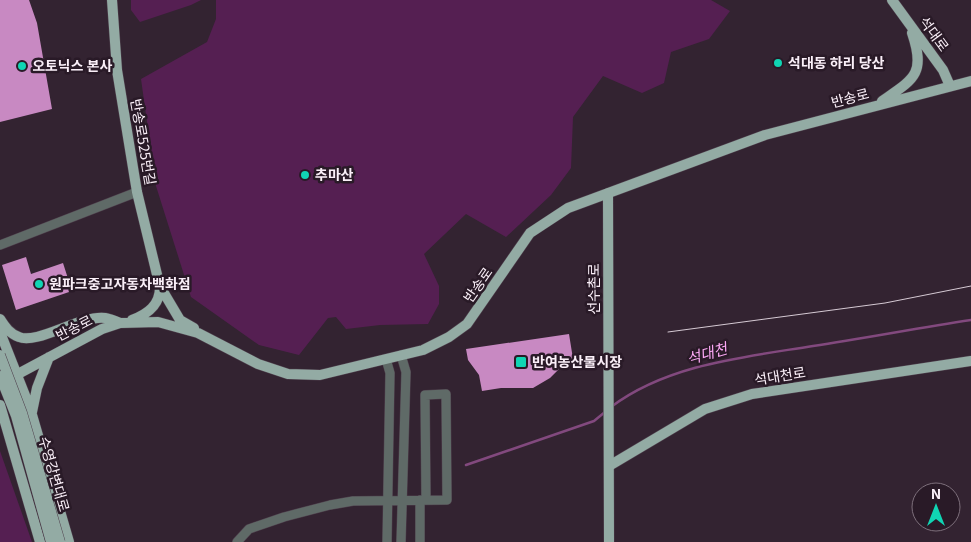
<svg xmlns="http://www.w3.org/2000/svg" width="971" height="542" font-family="Georgia,'Noto Sans KR',serif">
<rect width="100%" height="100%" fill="#332331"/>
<!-- green -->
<path fill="#551f52" d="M 131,0 L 201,0 L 191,5 L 140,22 L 131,10 Z
M 216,0 L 711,0 L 730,11 L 709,39 L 671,52 L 664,83 L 642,93 L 603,76 L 573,117 L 571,168 L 551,195 L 506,237 L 466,214 L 424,254 L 439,286 L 439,304 L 428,324 L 380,325 L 346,329 L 336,317 L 328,318 L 299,355 L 259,345 L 191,297 L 156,186 L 141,79 L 207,42 L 216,19 Z
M 0,451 L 32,542 L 0,542 Z"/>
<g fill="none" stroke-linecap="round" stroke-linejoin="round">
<!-- stream -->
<path stroke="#82497e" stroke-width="2.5" d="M 611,407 C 668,364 745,357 813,346 C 866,338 918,328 971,320
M 466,465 L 594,421 L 605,412"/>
</g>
<!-- building -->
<path fill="#c889c2" d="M 0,0 L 29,0 L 37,23 L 52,109 L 0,122 Z
M 26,257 L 31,274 L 63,263 L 72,291 L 16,310 L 2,265 Z
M 569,334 L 574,365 L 561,367 L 550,378 L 533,388 L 501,388 L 482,391 L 479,375 L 468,360 L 466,349 Z"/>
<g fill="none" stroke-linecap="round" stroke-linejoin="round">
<defs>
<path id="minor" d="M 0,245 L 137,192
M 386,359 L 390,373 L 387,542
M 420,500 L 420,542
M 237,542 L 249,529 L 284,517 L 330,505 L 353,501 L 447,500 L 446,394 L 425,395 L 426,500
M 401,542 L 406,372 L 401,355"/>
<path id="major" d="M 112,0 L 117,70 L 137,192 L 160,287 C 160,305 148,314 132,320
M 892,0 L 943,70 L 950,86
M 882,101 C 914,79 926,74 912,33
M 608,193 L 609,542
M 161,288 L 180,320 L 194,328
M 0,319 C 5,327 10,334 19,337 C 37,345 80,315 105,318 C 110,319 115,321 120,323
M 0,332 L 30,408 L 69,542
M 3,382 L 102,329 L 120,323 L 158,322 L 198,333 L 258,364 L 288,374 L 320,375 L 423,350 L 449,337 L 467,324 L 530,233 L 568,208 L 765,135 L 971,81
M 0,405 L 40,542
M 32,412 L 37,388 L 49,357
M 609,466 L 705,409 L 752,394 L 971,361"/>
</defs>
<!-- minor casing -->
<use href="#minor" stroke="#4f404d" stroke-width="10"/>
<!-- major casing -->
<use href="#major" stroke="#4f404d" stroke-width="11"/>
<!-- minor -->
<use href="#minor" stroke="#5f6a67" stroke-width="9"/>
<!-- major -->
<use href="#major" stroke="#93aba4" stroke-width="10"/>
<!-- tram -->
<path stroke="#d6cad4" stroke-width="1" d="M 668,332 L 885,303 L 971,286"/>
<defs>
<path id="major-bridge" d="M 0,355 L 22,413 L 60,542
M 0,376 L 16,416 L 51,542"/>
</defs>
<!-- major-bridge casing -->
<use href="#major-bridge" stroke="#4f404d" stroke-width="11" stroke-linecap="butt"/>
<!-- major-bridge -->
<use href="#major-bridge" stroke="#93aba4" stroke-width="10"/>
</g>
<!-- markers -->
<g fill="#10d5b4" stroke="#291a27" stroke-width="2">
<circle cx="778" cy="63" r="5"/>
<circle cx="22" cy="66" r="5"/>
<circle cx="305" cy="175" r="5"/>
<circle cx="39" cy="284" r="5"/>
<rect x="515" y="356" width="12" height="12" rx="2.5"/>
</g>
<g text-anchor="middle" stroke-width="5" stroke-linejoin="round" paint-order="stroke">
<!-- street labels -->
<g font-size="14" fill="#faeff8" stroke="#291a27">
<text transform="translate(934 34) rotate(54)" y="5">석대로</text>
<text transform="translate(850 98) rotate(-15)" y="5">반송로</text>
<text transform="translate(143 142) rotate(80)" y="5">반송로525번길</text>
<text transform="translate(478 285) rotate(-55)" y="5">반송로</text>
<text transform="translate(594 289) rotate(-90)" y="5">선수촌로</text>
<text transform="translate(74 328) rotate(-27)" y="5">반송로</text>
<text transform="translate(780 376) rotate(-9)" y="5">석대천로</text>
<text transform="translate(54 474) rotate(74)" y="5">수영강변대로</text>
</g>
<!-- poi labels -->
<g font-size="14" font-weight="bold" fill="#faeff8" stroke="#291a27" text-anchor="start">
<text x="788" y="68">석대동 하리 당산</text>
<text x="32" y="71">오토닉스 본사</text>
<text x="315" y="180">추마산</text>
<text x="49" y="289">원파크중고자동차백화점</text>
<text x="532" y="367">반여농산물시장</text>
</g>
<!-- water labels -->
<g font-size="15" font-style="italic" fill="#fba8f4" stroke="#291a27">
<text transform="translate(707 354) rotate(-16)" y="5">석대천</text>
</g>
</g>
<!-- north arrow -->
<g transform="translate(936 507)"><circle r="24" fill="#291a27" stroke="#7d6f7b"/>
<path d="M0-4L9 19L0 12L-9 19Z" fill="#10d5b4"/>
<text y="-8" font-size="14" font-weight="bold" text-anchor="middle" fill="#faeff8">N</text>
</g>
</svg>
